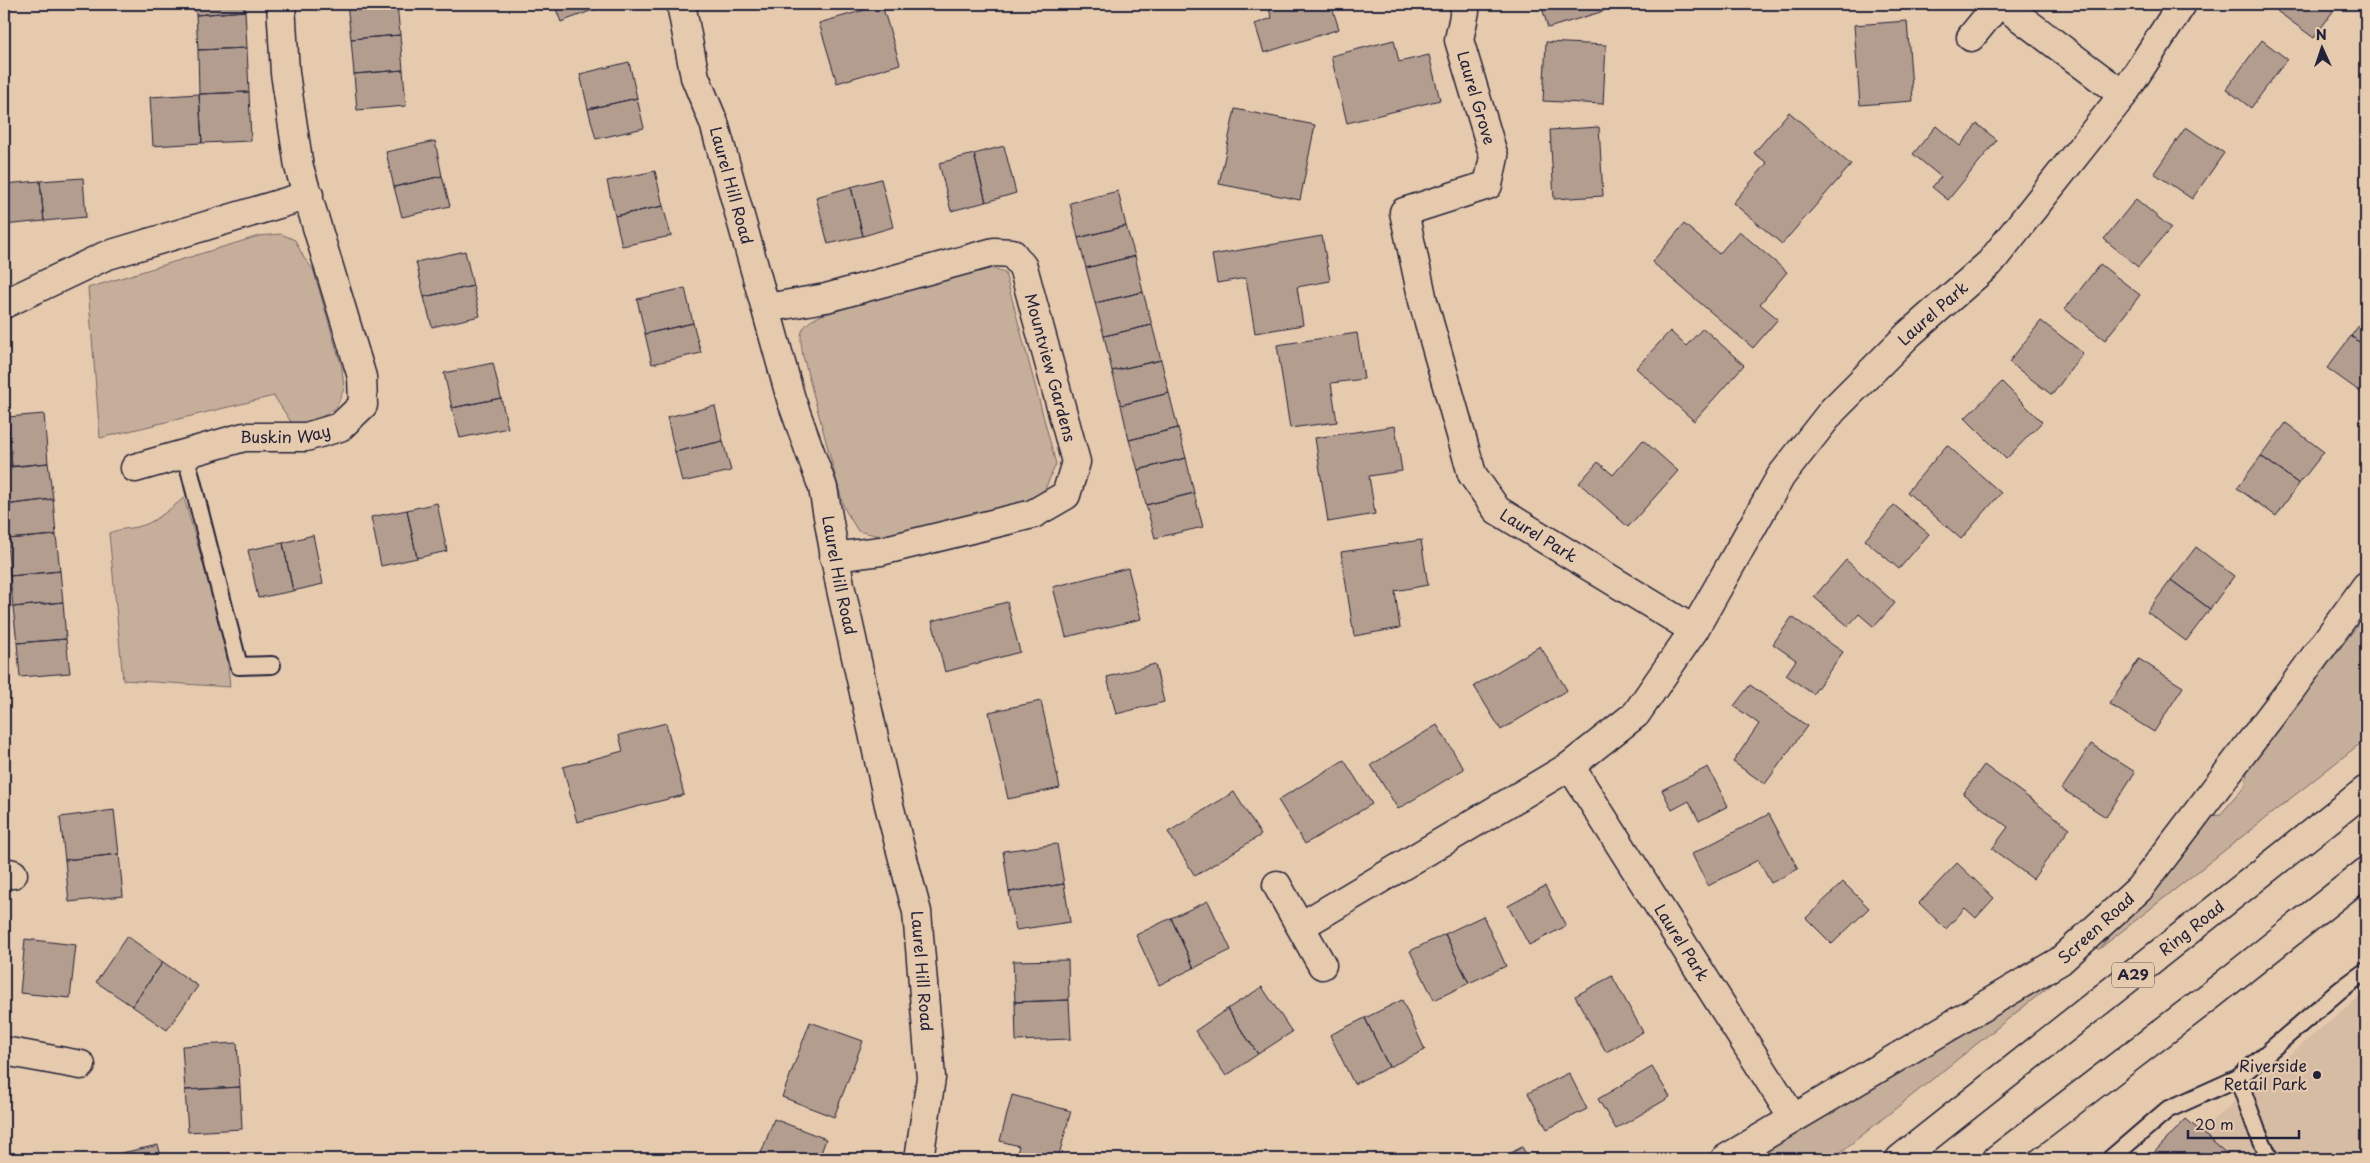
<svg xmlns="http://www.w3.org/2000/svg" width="2370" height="1163" font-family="'Playpen Sans',sans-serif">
<rect width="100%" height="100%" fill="#e6caad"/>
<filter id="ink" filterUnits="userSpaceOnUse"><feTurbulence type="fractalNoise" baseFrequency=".02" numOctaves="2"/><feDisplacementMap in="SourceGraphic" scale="10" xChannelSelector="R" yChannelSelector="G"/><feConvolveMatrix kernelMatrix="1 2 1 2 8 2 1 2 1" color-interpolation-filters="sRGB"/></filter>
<g filter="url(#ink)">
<!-- built -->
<path fill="#d7bca4" d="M 2366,990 L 2366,1159 L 2167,1159 Z"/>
<!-- green -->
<path fill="#c6af9a" stroke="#74686a" d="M 281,234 L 295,240 L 304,258 L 313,269 L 342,368 L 344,389 L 336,408 L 320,418 L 293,425 L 274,396 L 100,438 L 88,288 L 259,236 Z
M 984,266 L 1005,273 L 1056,464 L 1045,489 L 1032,501 L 884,537 L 858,531 L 844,508 L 803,356 C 799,333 799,325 822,315 Z
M 184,498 L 226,643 L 230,687 L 123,680 L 109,533 C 121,528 132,529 144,525 C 158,520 172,507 184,498 Z
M 2366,614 L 2366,739 L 2098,950 L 2210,816 L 2220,815 L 2245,786 L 2247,772 Z
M 2056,981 L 1832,1159 L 1749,1159 Z"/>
<!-- building -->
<path fill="#b39d8f" stroke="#22223b" d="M 194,4 L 244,4 L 245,11 L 196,15 Z
M 347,4 L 397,4 L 400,35 L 351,39 Z
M 554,4 L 609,4 L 561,22 Z
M 1267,4 L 1331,4 L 1339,29 L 1264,53 L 1255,24 L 1272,18 Z
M 1541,4 L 1602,4 L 1604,11 L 1548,28 Z
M 2283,4 L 2338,4 L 2314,38 L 2277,11 Z
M 882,5 L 900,64 L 837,83 L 819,23 Z
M 245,11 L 247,48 L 198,50 L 196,15 Z
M 1907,21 L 1913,101 L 1860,105 L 1854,25 Z
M 400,35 L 403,70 L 354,74 L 351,39 Z
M 1394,40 L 1399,62 L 1429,55 L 1440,100 L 1347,123 L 1331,56 Z
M 2262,40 L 2287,59 L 2251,108 L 2226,89 Z
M 1546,42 L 1606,45 L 1603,104 L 1543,101 Z
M 247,48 L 249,92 L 199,94 L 198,50 Z
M 629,62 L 637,98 L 588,109 L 580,74 Z
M 403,70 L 406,106 L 357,110 L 354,74 Z
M 249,92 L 251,141 L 202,143 L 199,94 Z
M 199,94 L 202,143 L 153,146 L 150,97 Z
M 637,98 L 644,128 L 596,139 L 588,109 Z
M 1235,109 L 1315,125 L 1300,200 L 1219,184 Z
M 1789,112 L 1851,165 L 1782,244 L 1733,203 L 1767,163 L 1754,153 Z
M 1977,124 L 1997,140 L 1948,200 L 1932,187 L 1941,177 L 1913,154 L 1936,126 L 1960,146 Z
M 1599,127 L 1603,196 L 1554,199 L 1550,130 Z
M 2186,127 L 2224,153 L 2192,199 L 2154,173 Z
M 435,141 L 442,176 L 394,187 L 386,152 Z
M 1004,146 L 1016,193 L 986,202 L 974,154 Z
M 974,154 L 986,202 L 951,211 L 939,163 Z
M 655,171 L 663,206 L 615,216 L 607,181 Z
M 442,176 L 450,206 L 402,217 L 394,187 Z
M 83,178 L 86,217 L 44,221 L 40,181 Z
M 881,179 L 893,227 L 863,236 L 851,187 Z
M 40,181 L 44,221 L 4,225 L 4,184 Z
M 851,187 L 863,236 L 828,244 L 816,197 Z
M 1118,191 L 1126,226 L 1078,238 L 1070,203 Z
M 2136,199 L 2171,228 L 2138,267 L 2104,239 Z
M 663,206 L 671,236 L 622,246 L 615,216 Z
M 1684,224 L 1719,254 L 1739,231 L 1787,272 L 1760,304 L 1778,319 L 1753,348 L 1652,262 Z
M 1126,226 L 1135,256 L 1086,268 L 1078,238 Z
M 1322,236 L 1330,281 L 1297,287 L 1303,325 L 1255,333 L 1246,278 L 1217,283 L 1212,255 Z
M 465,251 L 473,286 L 424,297 L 416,262 Z
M 1135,256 L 1143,292 L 1095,303 L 1086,268 Z
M 2100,264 L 2140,295 L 2105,340 L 2065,309 Z
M 473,286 L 480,316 L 432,327 L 424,297 Z
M 685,288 L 693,323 L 645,334 L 637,299 Z
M 1143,292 L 1152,325 L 1104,336 L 1095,303 Z
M 2366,316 L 2366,347 L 2351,336 Z
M 2041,321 L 2083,353 L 2052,395 L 2009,362 Z
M 693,323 L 701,353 L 652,364 L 645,334 Z
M 1152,325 L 1161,360 L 1112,371 L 1104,336 Z
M 1703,328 L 1744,365 L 1694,421 L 1636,368 L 1670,331 L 1686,346 Z
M 1357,333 L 1364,379 L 1331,383 L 1337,422 L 1290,428 L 1277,345 Z
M 2351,336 L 2366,347 L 2366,396 L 2327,368 Z
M 1161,360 L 1169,393 L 1121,405 L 1112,371 Z
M 493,363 L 501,398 L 452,408 L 444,373 Z
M 2002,382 L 2042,422 L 2006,459 L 1965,418 Z
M 1169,393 L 1178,428 L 1129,440 L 1121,405 Z
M 501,398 L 508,428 L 460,438 L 452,408 Z
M 715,406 L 723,441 L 675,452 L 667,417 Z
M 44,414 L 48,463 L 12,467 L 8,417 Z
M 8,417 L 12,467 L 4,467 L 4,418 Z
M 2286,423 L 2324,452 L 2299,484 L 2261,456 Z
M 1395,426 L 1402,471 L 1369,476 L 1375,514 L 1328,522 L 1315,438 Z
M 1178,428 L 1186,458 L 1138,470 L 1129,440 Z
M 1643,440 L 1678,471 L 1628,527 L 1579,483 L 1598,462 L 1613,475 Z
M 723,441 L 731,471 L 682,482 L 675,452 Z
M 1947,445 L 2001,493 L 1961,539 L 1907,492 Z
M 2261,456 L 2299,484 L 2276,516 L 2237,488 Z
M 1186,458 L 1194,493 L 1146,505 L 1138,470 Z
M 48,463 L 53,499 L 4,505 L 4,467 Z
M 1194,493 L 1203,527 L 1155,538 L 1146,505 Z
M 53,499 L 56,535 L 7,539 L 4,505 Z
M 437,503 L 447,551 L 417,558 L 407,510 Z
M 1894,505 L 1929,534 L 1899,569 L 1865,540 Z
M 407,510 L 417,558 L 381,566 L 371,517 Z
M 56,535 L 60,571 L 10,576 L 7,539 Z
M 313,535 L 323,584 L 293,591 L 283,543 Z
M 1421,540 L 1428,585 L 1395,591 L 1400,628 L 1354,636 L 1341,552 Z
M 283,543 L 293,591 L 258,598 L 248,550 Z
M 2196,547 L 2234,576 L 2210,609 L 2171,580 Z
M 1846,560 L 1895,603 L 1874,627 L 1859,614 L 1848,626 L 1814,597 Z
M 1128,568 L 1141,619 L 1066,637 L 1053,587 Z
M 60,571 L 63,602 L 13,607 L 10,576 Z
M 2171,580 L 2210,609 L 2186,641 L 2147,612 Z
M 63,602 L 66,639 L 17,643 L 13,607 Z
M 1007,602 L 1020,652 L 945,672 L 932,621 Z
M 1792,617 L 1843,652 L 1813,694 L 1786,675 L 1796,660 L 1773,644 Z
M 66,639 L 70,673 L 20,677 L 17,643 Z
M 1540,646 L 1567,690 L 1501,730 L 1474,686 Z
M 2139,659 L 2183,687 L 2154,732 L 2109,704 Z
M 1155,664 L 1164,702 L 1116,714 L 1107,677 Z
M 1750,685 L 1807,726 L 1765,784 L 1733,762 L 1759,724 L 1734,706 Z
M 1041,701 L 1060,788 L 1008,799 L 989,712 Z
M 666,723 L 684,795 L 577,822 L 563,767 L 623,751 L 619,735 Z
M 1437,725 L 1464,769 L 1398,809 L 1371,765 Z
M 2091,744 L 2135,772 L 2106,817 L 2062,789 Z
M 1344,760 L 1372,804 L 1305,844 L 1278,800 Z
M 1984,765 L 2070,828 L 2033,879 L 1992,849 L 2008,827 L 1963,794 Z
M 1708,767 L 1728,806 L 1699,821 L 1689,801 L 1672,810 L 1662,790 Z
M 1234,792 L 1261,835 L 1195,876 L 1168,832 Z
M 114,810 L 119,854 L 65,860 L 60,817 Z
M 1769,814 L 1798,869 L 1771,883 L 1758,860 L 1708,886 L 1692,854 Z
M 1057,844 L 1064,884 L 1009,892 L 1003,851 Z
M 119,854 L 123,896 L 69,902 L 65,860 Z
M 1957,863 L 1994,898 L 1976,918 L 1965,908 L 1946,929 L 1919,903 Z
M 1843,882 L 1869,908 L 1832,944 L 1806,918 Z
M 1064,884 L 1070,922 L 1016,930 L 1009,892 Z
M 1545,886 L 1566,926 L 1529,945 L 1508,906 Z
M 1208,901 L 1231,950 L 1194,968 L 1171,918 Z
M 1483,916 L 1506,966 L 1469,983 L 1445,934 Z
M 1171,918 L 1194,968 L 1159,985 L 1136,935 Z
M 1445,934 L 1469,983 L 1434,1000 L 1410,951 Z
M 127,936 L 163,962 L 132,1006 L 96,982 Z
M 25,939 L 76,945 L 70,998 L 20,993 Z
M 1068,960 L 1069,1000 L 1015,1002 L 1013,961 Z
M 163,962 L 198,986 L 167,1030 L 132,1006 Z
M 1612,976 L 1643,1032 L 1606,1052 L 1575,996 Z
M 1262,987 L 1292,1032 L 1258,1054 L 1227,1009 Z
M 1069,1000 L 1071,1039 L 1016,1041 L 1015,1002 Z
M 1402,1000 L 1425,1050 L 1389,1067 L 1365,1018 Z
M 1227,1009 L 1258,1054 L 1226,1076 L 1195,1031 Z
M 1365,1018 L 1389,1067 L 1354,1084 L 1330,1035 Z
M 810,1022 L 863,1041 L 834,1117 L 782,1097 Z
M 237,1043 L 240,1087 L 185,1090 L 182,1046 Z
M 1652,1067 L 1670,1097 L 1616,1129 L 1598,1099 Z
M 1569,1073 L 1587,1109 L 1547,1129 L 1528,1093 Z
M 240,1087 L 242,1129 L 188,1132 L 185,1090 Z
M 1012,1095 L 1071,1111 L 1058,1159 L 1015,1159 L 1019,1146 L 1000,1141 Z
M 774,1119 L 826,1139 L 819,1159 L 759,1159 Z
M 2186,1119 L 2233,1159 L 2148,1159 Z
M 158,1145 L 162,1159 L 119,1159 L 117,1154 Z
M 1522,1147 L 1529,1159 L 1500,1159 Z
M 117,1154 L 119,1159 L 92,1159 Z"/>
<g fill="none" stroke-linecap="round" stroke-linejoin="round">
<defs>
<path id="service" d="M 185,453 L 239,666 L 272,665
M 2110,1159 L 2167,1110 L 2238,1078
M 2270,1159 L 2257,1131 L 2238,1078 L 2340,990 L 2366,971"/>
<g id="minor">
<path id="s1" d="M 681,4 L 695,77 L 714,123 L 791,399 L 823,488 L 840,585 L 889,805 L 917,912 L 931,1078 L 919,1159"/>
<path d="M 2002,4 L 2123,95"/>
<path id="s2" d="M 1465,11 L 1459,40 L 1494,157 L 1488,185 L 1404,212 L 1423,301 L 1472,474 L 1497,510 L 1694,630"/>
<path d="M 1971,37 L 1998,4"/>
<path d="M 4,304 L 105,256 L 309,195"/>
<path id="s3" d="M 766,308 L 826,298 L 994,252 L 1012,253 L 1023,267 L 1076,462 L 1066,495 L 1033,514 L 881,551 L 834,557"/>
<path id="s4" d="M 135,468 L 244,437 L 306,437 L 340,427 L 363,405 L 362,377 L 299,167 L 285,73 L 281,4"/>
<path id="s5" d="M 1570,766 L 1793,1118"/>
<path d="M 4,872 L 13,874"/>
<path d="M 1277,885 L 1322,965"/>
<path id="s6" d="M 1301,926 L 1570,766 L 1636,714 L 1694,630 L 1781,476 L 1833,410 L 1909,334 L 1990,263 L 2123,95 L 2182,4"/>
<path d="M 4,1051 L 81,1065"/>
<path id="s7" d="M 1725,1159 L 2060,961 L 2139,889 L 2292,688 L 2366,586"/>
</g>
<g id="trunk">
<path id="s8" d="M 1900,1159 L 2366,790"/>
<path d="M 1997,1159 L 2210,996 L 2366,872"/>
</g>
</defs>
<!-- service casing -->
<use href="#service" stroke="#22223b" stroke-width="20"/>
<!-- minor casing -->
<use href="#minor" stroke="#22223b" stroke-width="31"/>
<!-- trunk casing -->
<use href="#trunk" stroke="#22223b" stroke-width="31"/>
<!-- service -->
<use href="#service" stroke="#e6caad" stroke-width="16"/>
<!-- minor -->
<use href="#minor" stroke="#e6caad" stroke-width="28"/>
<!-- trunk -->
<use href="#trunk" stroke="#e6caad" stroke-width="28"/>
</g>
</g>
<!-- markers -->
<circle fill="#22223b" stroke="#e6caad" stroke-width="2" cx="2317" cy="1075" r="5"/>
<g text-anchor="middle" stroke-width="4.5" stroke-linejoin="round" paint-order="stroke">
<!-- shield labels -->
<rect fill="#e6caad" stroke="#5d545d" stroke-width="1" x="2112" y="962.5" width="42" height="25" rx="4"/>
<g font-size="15" font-weight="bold" fill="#22223b">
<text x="2133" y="980">A29</text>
</g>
<!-- street labels -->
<g font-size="16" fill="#22223b" stroke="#e6caad">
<text dy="6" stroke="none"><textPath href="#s2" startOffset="90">Laurel Grove</textPath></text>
<text dy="6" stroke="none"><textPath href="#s1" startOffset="189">Laurel Hill Road</textPath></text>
<text dy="6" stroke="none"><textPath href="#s6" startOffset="899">Laurel Park</textPath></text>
<text dy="6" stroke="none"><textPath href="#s3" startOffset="375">Mountview Gardens</textPath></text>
<text dy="6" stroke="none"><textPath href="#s4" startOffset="155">Buskin Way</textPath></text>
<text dy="6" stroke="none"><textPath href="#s2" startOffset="632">Laurel Park</textPath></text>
<text dy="6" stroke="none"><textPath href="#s1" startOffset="594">Laurel Hill Road</textPath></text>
<text dy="6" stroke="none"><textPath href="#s7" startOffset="438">Screen Road</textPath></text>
<text dy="6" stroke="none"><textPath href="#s8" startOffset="372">Ring Road</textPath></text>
<text dy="6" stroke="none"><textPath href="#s5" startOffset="209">Laurel Park</textPath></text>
<text dy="6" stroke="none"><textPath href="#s1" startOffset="999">Laurel Hill Road</textPath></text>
</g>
<!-- poi labels -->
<g font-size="16" fill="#22223b" stroke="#e6caad" text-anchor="end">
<text x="2307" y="1072">Riverside<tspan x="2307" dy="18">Retail Park</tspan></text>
</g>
</g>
<!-- margin -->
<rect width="2370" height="1163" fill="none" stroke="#e6caad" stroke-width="20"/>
<rect x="10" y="10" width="2350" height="1143" fill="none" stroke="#22223b" stroke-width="2" filter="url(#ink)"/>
<!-- north arrow -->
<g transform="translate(2322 48) rotate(357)" stroke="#e6caad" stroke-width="4" paint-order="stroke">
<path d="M0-4L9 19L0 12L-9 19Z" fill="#22223b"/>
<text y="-8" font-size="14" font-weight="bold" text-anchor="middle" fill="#22223b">N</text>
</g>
<!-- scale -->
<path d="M2188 1130v8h111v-8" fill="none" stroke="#22223b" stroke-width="2.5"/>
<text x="2195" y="1130" font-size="15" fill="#22223b" stroke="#e6caad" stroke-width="4" paint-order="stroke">20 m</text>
</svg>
